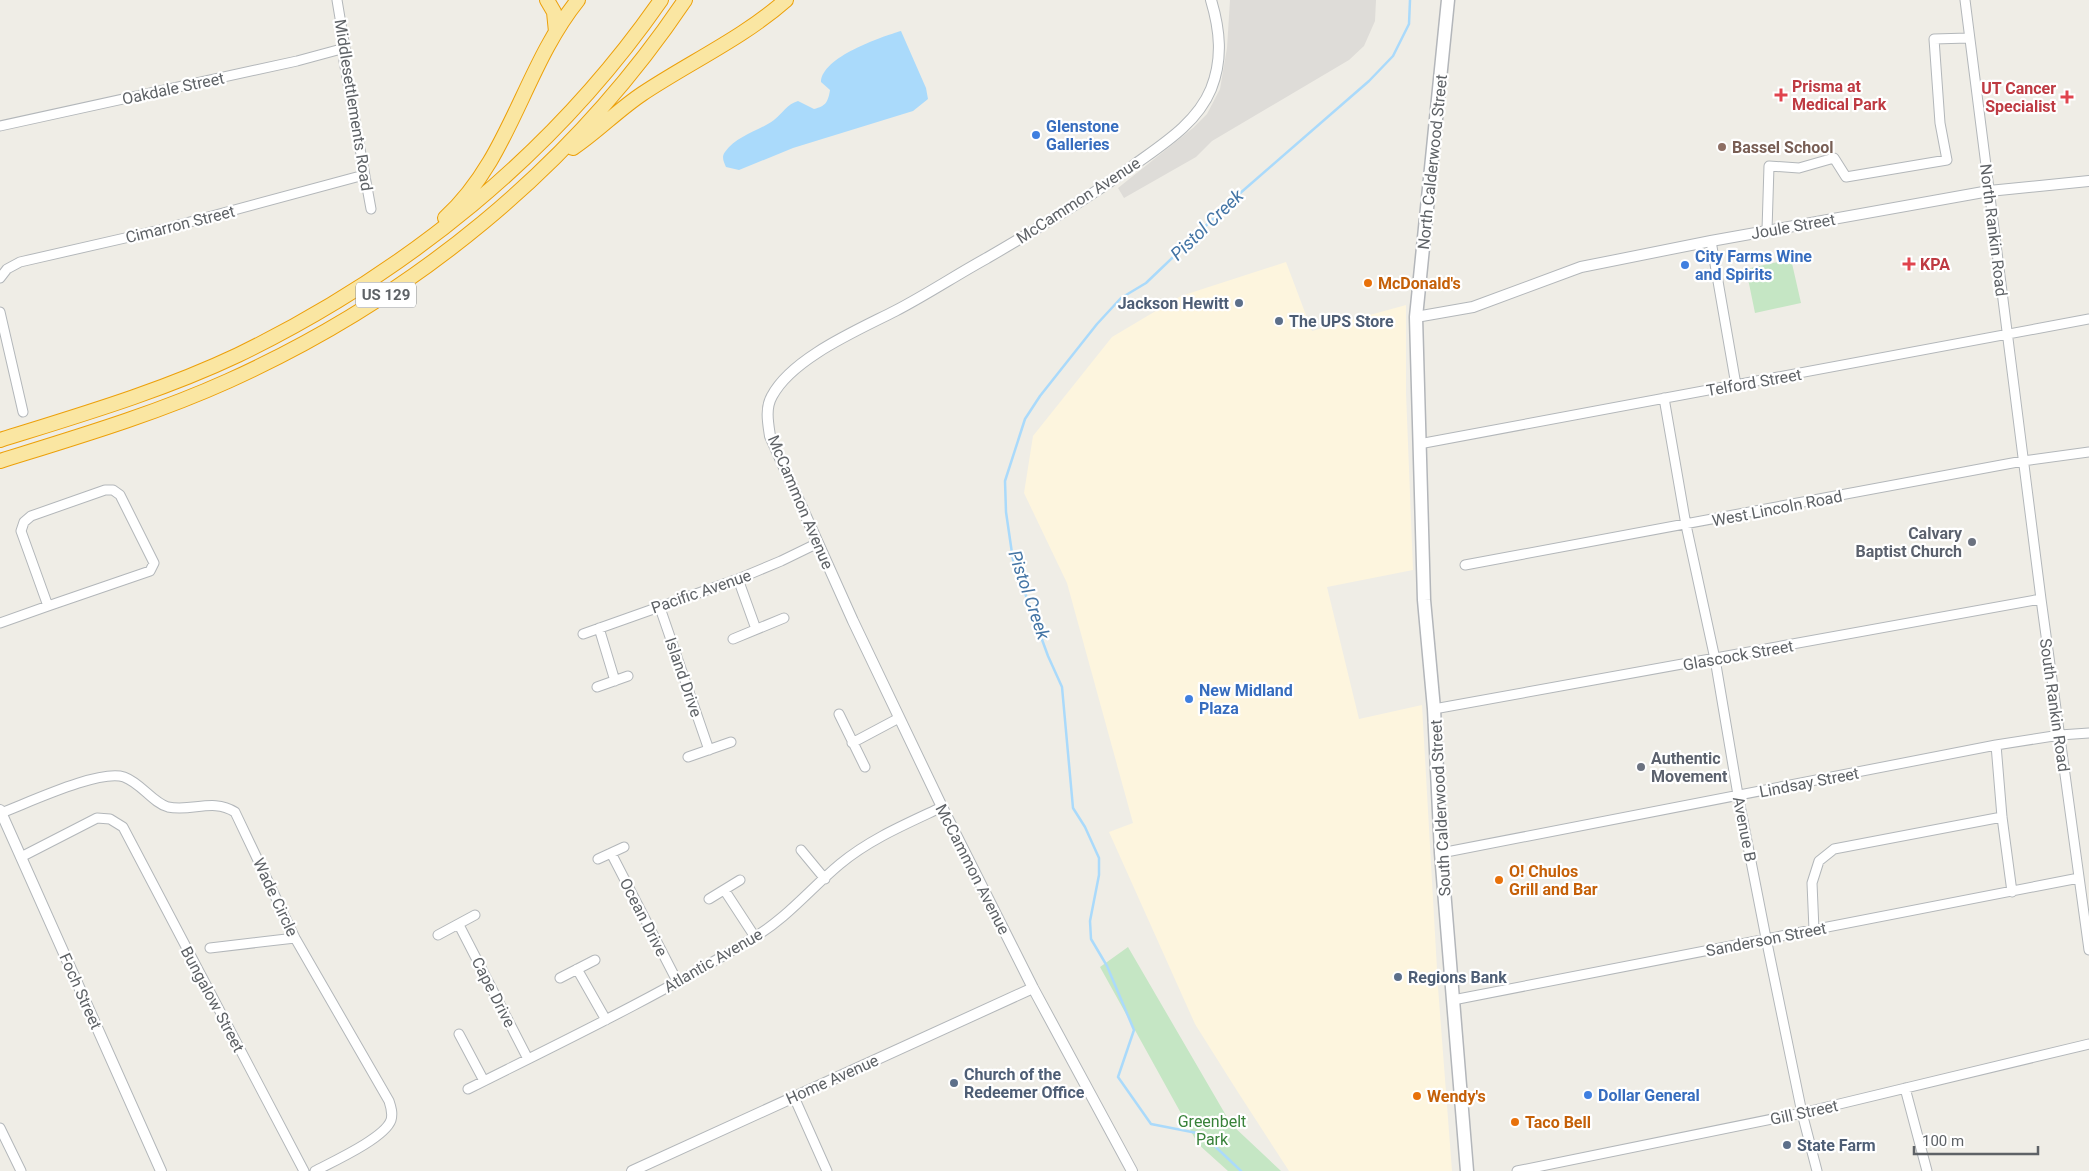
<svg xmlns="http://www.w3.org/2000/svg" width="2089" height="1171" font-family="Roboto,sans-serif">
<rect width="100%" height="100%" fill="#efede6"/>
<!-- commercial -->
<path fill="#fdf5de" d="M 1286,262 L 1312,331 L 1406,305 L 1406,393 L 1413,570 L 1327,587 L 1359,719 L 1422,705 L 1438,987 L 1452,1171 L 1289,1171 L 1234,1086 L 1195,1024 L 1109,832 L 1133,823 L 1067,583 L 1024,493 L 1033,436 L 1112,337 L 1181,296 Z"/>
<!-- industrial -->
<path fill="#dedcd8" d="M 1230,0 L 1376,0 L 1375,21 L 1364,46 L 1349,60 L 1212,141 L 1196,157 L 1124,198 L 1118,188 L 1193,128 L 1207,114 L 1220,89 L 1227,48 Z"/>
<!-- green -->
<path fill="#c5e6c4" d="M 1791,259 L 1801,303 L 1755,313 L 1746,269 Z
M 1128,947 L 1231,1124 L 1281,1171 L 1228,1171 L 1198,1144 L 1100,967 Z"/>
<!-- water -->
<path fill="#aadafb" d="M 901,31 L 926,88 L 928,99 L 913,111 L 793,148 L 739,170 L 726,167 C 724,162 721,157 725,152 C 736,136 759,131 774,120 C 783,113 787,104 798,101 L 814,109 C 826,106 828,102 830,90 L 821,82 C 822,57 881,37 901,31 Z"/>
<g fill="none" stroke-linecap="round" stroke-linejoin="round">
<!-- stream -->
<path stroke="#aadafb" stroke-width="2.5" d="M 1241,1171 L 1202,1134 L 1151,1124 L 1118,1077 L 1134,1030 L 1107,966 L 1091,939 L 1090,921 L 1099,875 L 1099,858 L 1085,827 L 1073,808 L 1062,687 L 1048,656 L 1013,560 L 1006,512 L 1005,481 L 1025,419 L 1040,396 L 1097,324 L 1121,298 L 1146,283 L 1238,195 L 1369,81 L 1393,56 L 1409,24 L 1410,0"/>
<defs>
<path id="minor" d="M 337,0 L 345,48 L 344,61 L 371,209
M 1965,0 L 2041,599 L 2089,950
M 0,126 L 297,61 L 345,48
M 1767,230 L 1769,166 L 1799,168 L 1834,158 L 1846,177 L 1947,160 L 1940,123 L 1934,39 L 1968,38
M 1711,241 L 1736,385
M 0,278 L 7,269 L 20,262 L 160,230 L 364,175
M 0,312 L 23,412
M 1664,398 L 1686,525 L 1715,659 L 1738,795 L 1766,938 L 1802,1113 L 1817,1171
M 1419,444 L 2089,319
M 105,490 L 113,490 L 120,495 L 154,563 L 150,571 L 48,606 L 21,531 L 24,522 L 31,516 Z
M 1465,565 L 2023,461 L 2089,452
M 738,579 L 756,629
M 659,605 L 709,750
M 0,623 L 48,606
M 599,628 L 615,681
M 583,634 L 738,579 L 781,561 L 818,543
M 733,639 L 784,618
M 597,687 L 628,676
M 1434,709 L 2041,599
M 839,714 L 865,767
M 852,743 L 899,718
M 1996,745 L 2002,817 L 2012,892
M 688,757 L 731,742
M 1,813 C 28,803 99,769 124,777 C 141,783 153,803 168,807 C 192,812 213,798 235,812 L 295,938 L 389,1101 C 391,1107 393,1113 391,1120 C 385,1138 332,1162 315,1171
M 801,850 L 825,879
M 611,853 L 677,981
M 1441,853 L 1996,745 L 2060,735 L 2089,733
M 21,857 L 97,818 L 110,819 L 123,827 L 304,1171
M 598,859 L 624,847
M 725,891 L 755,937
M 709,899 L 740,880
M 459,925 L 528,1059
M 1814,930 L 1812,883 L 1819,861 L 1834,849 L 2002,817
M 438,935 L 475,915
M 210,948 L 295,938
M 577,969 L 606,1020
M 560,978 L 595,960
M 1453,1000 L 2079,878
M 459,1034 L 484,1081
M 1905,1088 L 1927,1171
M 468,1089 C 564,1041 662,994 753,938 C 787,918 810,889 840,864 C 870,839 906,824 942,807
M 794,1097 L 827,1171
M 0,1128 L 21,1171
M 1517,1171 L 1802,1113 L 2089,1044"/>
<path id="tertiary" d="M 1416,317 L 1473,307 L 1581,267 L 1711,241 L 1989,191 L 2089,181
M 0,810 L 161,1171
M 632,1171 L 1033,988
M 1132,1171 L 1033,988 L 942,807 L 853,621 L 770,436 C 768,423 765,408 772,396 C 792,358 858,330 895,311 C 926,295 956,275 987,258 C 1037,229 1087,199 1134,165 C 1163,144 1197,123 1211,89 C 1223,59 1220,30 1211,0"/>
<path id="secondary" d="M 1448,0 L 1416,317 L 1424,600 L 1434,709 L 1441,853 L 1467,1171"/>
<path id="trunk" d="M 547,0 L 554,12 L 556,32
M 573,148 C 597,132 618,110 642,94 C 690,62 743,38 786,0
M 445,218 C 510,159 524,67 578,0
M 0,440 C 80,415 162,391 238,355 C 405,274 554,154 661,0
M 0,461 C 77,437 155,414 228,381 C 412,298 572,168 685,0"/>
</defs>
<!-- minor casing -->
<use href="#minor" stroke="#b3b7ba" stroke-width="11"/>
<!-- tertiary casing -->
<use href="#tertiary" stroke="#b3b7ba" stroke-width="12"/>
<!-- secondary casing -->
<use href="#secondary" stroke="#b3b6ba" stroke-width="15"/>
<!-- trunk casing -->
<use href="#trunk" stroke="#eca00a" stroke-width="16"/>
<!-- minor -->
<use href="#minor" stroke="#fff" stroke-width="9"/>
<!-- tertiary -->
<use href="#tertiary" stroke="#fff" stroke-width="10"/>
<!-- secondary -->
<use href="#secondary" stroke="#fff" stroke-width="12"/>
<!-- trunk -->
<use href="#trunk" stroke="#fae6a2" stroke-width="14"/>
</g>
<!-- markers -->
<g fill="#e0444e" stroke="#fff" stroke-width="2">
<path d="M1778.5 87.5h5v5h5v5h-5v5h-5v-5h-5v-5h5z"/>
<path d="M2064.5 89.5h5v5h5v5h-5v5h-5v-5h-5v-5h5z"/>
<path d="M1906.5 256.5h5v5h5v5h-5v5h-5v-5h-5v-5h5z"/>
</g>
<g fill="#3f7fe0" stroke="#fff" stroke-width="2">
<circle cx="1036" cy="135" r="5"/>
<circle cx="1685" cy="265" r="5"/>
<circle cx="1189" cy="699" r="5"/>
<circle cx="1588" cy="1095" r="5"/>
</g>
<circle fill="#8d6e63" stroke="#fff" stroke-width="2" cx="1722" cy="147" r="5"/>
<g fill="#e8710a" stroke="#fff" stroke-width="2">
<circle cx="1368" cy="283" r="5"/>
<circle cx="1499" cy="880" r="5"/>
<circle cx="1417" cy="1096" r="5"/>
<circle cx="1515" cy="1122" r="5"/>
</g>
<g fill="#5c6f8a" stroke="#fff" stroke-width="2">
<circle cx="1239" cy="303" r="5"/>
<circle cx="1279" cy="321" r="5"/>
<circle cx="1398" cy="977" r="5"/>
<circle cx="954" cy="1083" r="5"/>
<circle cx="1787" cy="1145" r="5"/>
</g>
<g fill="#6b7280" stroke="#fff" stroke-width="2">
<circle cx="1972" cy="542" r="5"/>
<circle cx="1641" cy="767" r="5"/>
</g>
<g text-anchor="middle" stroke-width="4.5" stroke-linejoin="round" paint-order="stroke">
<!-- shield labels -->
<rect fill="#fff" stroke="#8e9194" stroke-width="1" x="356" y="282.5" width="60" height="25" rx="4"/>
<g font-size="15" font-weight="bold" fill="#5e6266">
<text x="386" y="300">US 129</text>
</g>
<!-- health labels -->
<g font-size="16" font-weight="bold" fill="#be3a42" stroke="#fff" text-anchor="start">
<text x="1792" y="92">Prisma at<tspan x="1792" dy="18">Medical Park</tspan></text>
<text x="2056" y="94" text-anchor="end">UT Cancer<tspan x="2056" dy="18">Specialist</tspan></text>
<text x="1920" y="270">KPA</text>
</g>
<!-- street labels -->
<g font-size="16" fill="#5e6266" stroke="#fff">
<text transform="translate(173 88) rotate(-12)" y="6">Oakdale Street</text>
<text transform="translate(354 105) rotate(81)" y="6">Middlesettlements Road</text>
<text transform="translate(1432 162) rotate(-84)" y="6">North Calderwood Street</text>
<text transform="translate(1078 200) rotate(-33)" y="6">McCammon Avenue</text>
<text transform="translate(180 224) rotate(-14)" y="6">Cimarron Street</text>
<text transform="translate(1793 226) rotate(-10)" y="6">Joule Street</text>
<text transform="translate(1994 230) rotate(83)" y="6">North Rankin Road</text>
<text transform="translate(1754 382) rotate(-10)" y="6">Telford Street</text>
<text transform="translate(801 502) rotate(67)" y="6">McCammon Avenue</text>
<text transform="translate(1777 508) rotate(-11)" y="6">West Lincoln Road</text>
<text transform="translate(701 591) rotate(-19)" y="6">Pacific Avenue</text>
<text transform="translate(1738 655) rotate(-10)" y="6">Glascock Street</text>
<text transform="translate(684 677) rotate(71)" y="6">Island Drive</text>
<text transform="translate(2055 705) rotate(82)" y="6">South Rankin Road</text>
<text transform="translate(1809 782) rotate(-11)" y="6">Lindsay Street</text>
<text transform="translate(1440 808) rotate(-93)" y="6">South Calderwood Street</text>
<text transform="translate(1745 829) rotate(79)" y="6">Avenue B</text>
<text transform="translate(973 869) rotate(63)" y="6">McCammon Avenue</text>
<text transform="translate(276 897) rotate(65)" y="6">Wade Circle</text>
<text transform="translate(644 917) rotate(63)" y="6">Ocean Drive</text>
<text transform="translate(1766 939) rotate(-11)" y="6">Sanderson Street</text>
<text transform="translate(713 960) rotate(-30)" y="6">Atlantic Avenue</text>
<text transform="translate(81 991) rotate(66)" y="6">Foch Street</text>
<text transform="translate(494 992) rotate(63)" y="6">Cape Drive</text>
<text transform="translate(213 999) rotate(62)" y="6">Bungalow Street</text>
<text transform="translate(832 1079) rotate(-24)" y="6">Home Avenue</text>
<text transform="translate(1804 1112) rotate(-12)" y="6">Gill Street</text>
</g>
<!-- shop labels -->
<g font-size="16" font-weight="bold" fill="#366cbe" stroke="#fff" text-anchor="start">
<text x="1046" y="132">Glenstone<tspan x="1046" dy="18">Galleries</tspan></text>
<text x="1695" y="262">City Farms Wine<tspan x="1695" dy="18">and Spirits</tspan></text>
<text x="1199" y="696">New Midland<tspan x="1199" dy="18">Plaza</tspan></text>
<text x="1598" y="1101">Dollar General</text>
</g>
<!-- education labels -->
<g font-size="16" font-weight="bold" fill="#785e54" stroke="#fff" text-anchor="start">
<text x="1732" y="153">Bassel School</text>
</g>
<!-- food labels -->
<g font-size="16" font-weight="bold" fill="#c56008" stroke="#fff" text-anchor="start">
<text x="1378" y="289">McDonald's</text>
<text x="1509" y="877">O! Chulos<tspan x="1509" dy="18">Grill and Bar</tspan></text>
<text x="1427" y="1102">Wendy's</text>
<text x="1525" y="1128">Taco Bell</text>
</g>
<!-- service labels -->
<g font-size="16" font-weight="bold" fill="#4e5e75" stroke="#fff" text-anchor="start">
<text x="1229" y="309" text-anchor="end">Jackson Hewitt</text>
<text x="1289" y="327">The UPS Store</text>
<text x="1408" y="983">Regions Bank</text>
<text x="964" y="1080">Church of the<tspan x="964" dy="18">Redeemer Office</tspan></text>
<text x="1797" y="1151">State Farm</text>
</g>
<!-- worship labels -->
<g font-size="16" font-weight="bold" fill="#5b616d" stroke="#fff" text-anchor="end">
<text x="1962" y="539">Calvary<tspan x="1962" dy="18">Baptist Church</tspan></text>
<text x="1651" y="764" text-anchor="start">Authentic<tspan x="1651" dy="18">Movement</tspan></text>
</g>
<!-- park labels -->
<g font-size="16" fill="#39823a" stroke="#fff">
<text x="1212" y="1127">Greenbelt<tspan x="1212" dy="18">Park</tspan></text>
</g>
<!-- water labels -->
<g font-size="18" font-style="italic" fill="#4475a5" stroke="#fff">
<text transform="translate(1207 225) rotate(-44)" y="6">Pistol Creek</text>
<text transform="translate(1029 595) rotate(71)" y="6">Pistol Creek</text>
</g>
</g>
<!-- scale -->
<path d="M1914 1146v8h124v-8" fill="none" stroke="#5e6266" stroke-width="2.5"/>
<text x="1922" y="1146" font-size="15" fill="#5e6266" stroke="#ffffff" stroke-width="4" paint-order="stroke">100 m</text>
</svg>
